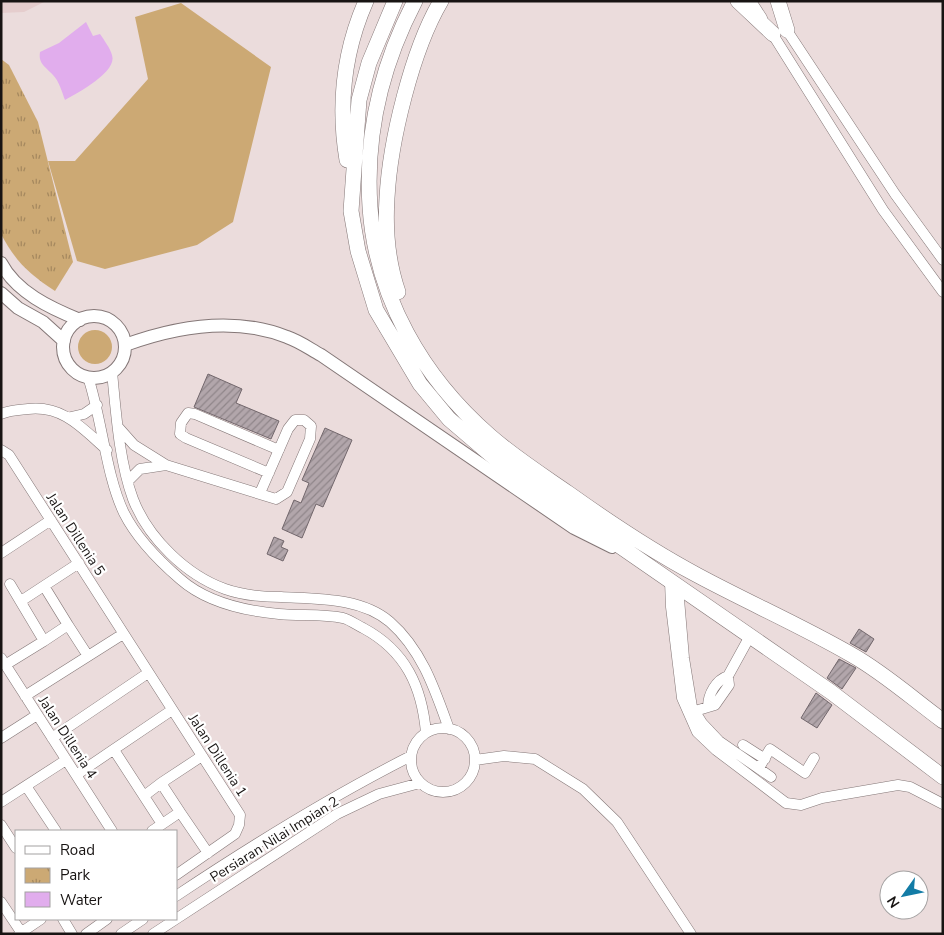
<svg xmlns="http://www.w3.org/2000/svg" width="944" height="935" font-family="'Nunito Sans',sans-serif">
<defs>
<pattern id="park-tufts" width="24" height="20" patternUnits="userSpaceOnUse" patternTransform="scale(1.25)"><rect width="24" height="20" fill="#cca974"/><path d="M3 7l-1-3M5 7V3M7 7l1-3M15 17l-1-3M17 17v-4M19 17l1-3" fill="none" stroke="#a5885e"/></pattern>
<pattern id="building-hatch" width="6" height="6" patternUnits="userSpaceOnUse" patternTransform="scale(1.25)"><rect width="6" height="6" fill="#b2a6ab"/><path d="M-1 1l2-2M0 6l6-6M5 7l2-2" fill="none" stroke="#90868a"/></pattern>
</defs>
<rect width="100%" height="100%" fill="#ebdcdc"/>
<!-- built -->
<path fill="#e5cdcd" d="M 1,1 L 46,1 L 24,12 L 1,13 Z"/>
<!-- grass -->
<path fill="#cca974" d="M 181,3 L 271,67 L 233,222 L 197,245 L 105,269 L 77,261 L 48,161 L 75,161 L 148,79 L 135,17 Z
M78 347a17 17 0 1 1 34 0a17 17 0 1 1-34 0Z"/>
<!-- park -->
<path fill="url(#park-tufts)" d="M 1,59 L 9,65 L 38,122 L 73,262 L 55,291 C 29,274 16,262 1,234 Z"/>
<!-- water -->
<path fill="#e1aded" d="M 86,22 L 93,36 L 100,34 C 104,40 110,48 112,55 C 118,72 77,93 65,100 C 62,92 59,81 53,75 C 46,67 38,64 40,52 L 59,43 Z"/>
<!-- building -->
<path fill="url(#building-hatch)" stroke="#72676c" d="M 208,374 L 242,389 L 236,403 L 279,421 L 271,439 L 194,407 Z
M 325,428 L 352,440 L 323,507 L 316,504 L 302,538 L 282,529 L 294,500 L 301,503 L 309,483 L 302,480 Z
M 274,537 L 284,541 L 281,547 L 288,550 L 283,561 L 267,554 Z
M 859,629 L 874,639 L 866,652 L 850,643 Z
M 839,659 L 856,668 L 842,689 L 827,678 Z
M 816,693 L 832,705 L 817,728 L 801,718 Z"/>
<g fill="none" stroke-linecap="round" stroke-linejoin="round">
<defs>
<path id="minor" d="M 751,1 L 762,18
M 784,26 L 895,194 L 943,260
M 770,30 L 883,210 L 943,292
M 112,372 C 116,412 119,461 133,499 C 148,538 186,575 225,589 C 242,595 263,597 281,597 C 316,599 361,597 390,622 C 422,650 435,690 449,729
M 88,377 C 102,419 106,476 124,513 C 137,539 158,560 180,579 C 206,602 246,611 279,614 C 300,616 322,614 343,618 C 350,620 357,625 363,628 C 406,651 422,687 426,733
M 1,414 C 10,410 18,410 28,409 C 63,405 82,428 107,450
M 71,417 L 84,414 L 97,405
M 118,427 L 134,445 L 166,465 L 276,499 L 287,492 L 310,439 L 311,426 L 304,420 L 295,420 L 288,429 L 260,493
M 1,450 L 9,455 L 240,815 L 239,825 L 235,834 L 176,875
M 269,473 L 186,438 L 180,434 L 181,423 L 188,413 L 195,414 L 279,450
M 129,480 L 140,469 L 166,465
M 1,553 L 51,520
M 670,581 L 671,607 L 682,698 L 697,732 L 716,750 L 786,803 L 801,805 L 822,798 L 898,785 L 910,787 L 943,804
M 44,586 L 68,625
M 678,587 L 684,658 L 692,707 L 702,723 L 719,741 L 771,777
M 21,601 L 79,563
M 44,641 L 68,625 L 88,656
M 1,658 L 112,831
M 5,665 L 44,641 L 10,584
M 25,696 L 123,634
M 708,707 C 708,694 716,680 728,676
M 695,711 L 715,705 L 729,685 L 728,676 L 750,636
M411 760a32 32 0 1 1 64 0a32 32 0 1 1-64 0Z
M 1,738 L 37,715
M 52,738 L 148,673
M 743,745 L 765,759
M 114,750 L 162,824
M 475,760 L 504,756 L 535,759 L 583,789 L 617,822 L 691,934
M 759,768 L 770,749 L 805,773 L 814,758
M 76,775 L 172,710
M 26,786 L 56,831
M 144,796 L 161,783
M 1,802 L 66,760
M 180,812 L 161,783 L 202,756
M 1,825 L 16,848
M 152,831 L 180,812 L 208,853
M 176,896 C 254,844 328,798 411,756
M 1,902 L 21,932
M 63,919 L 72,934
M 176,919 L 337,814 L 379,794 L 420,783
M 19,934 L 41,919
M 86,934 L 107,919
M 121,934 L 143,919
M 153,934 L 176,919"/>
<path id="major" d="M 1,263 C 16,292 50,308 80,320
M 1,293 L 18,308 L 43,322 L 64,341
M63 347a31 31 0 1 1 62 0a31 31 0 1 1-62 0Z
M 125,345 C 177,326 234,316 287,337 C 299,341 310,349 321,355 L 574,528 L 612,547"/>
<path id="highway" d="M 395,1 L 369,63 L 359,100 L 351,211 L 358,251 L 376,310 L 420,384 L 449,419 L 504,466 L 831,692 L 943,777
M 415,1 C 381,66 365,134 370,207 C 376,297 422,377 490,436 C 514,457 542,475 568,493 C 610,523 652,551 697,575 C 749,603 802,626 852,655 C 884,673 913,699 943,721
M 738,1 L 773,34
M 778,1 L 787,30
M 347,160 C 338,106 344,51 366,1
M 398,292 C 388,263 385,229 387,198 C 390,141 412,50 441,1"/>
</defs>
<!-- minor casing -->
<use href="#minor" stroke="#847777" stroke-width="11"/>
<!-- major casing -->
<use href="#major" stroke="#847777" stroke-width="14"/>
<!-- highway casing -->
<use href="#highway" stroke="#847777" stroke-width="16"/>
<!-- minor -->
<use href="#minor" stroke="#fff" stroke-width="10"/>
<!-- major -->
<use href="#major" stroke="#fff" stroke-width="12"/>
<!-- highway -->
<use href="#highway" stroke="#fff" stroke-width="15"/>
</g>
<g text-anchor="middle" stroke-width="4.5" stroke-linejoin="round" paint-order="stroke">
<!-- street labels -->
<g font-size="14" fill="#181413" stroke="#fff">
<text transform="translate(76 534) rotate(57)" y="5">Jalan Dillenia 5</text>
<text transform="translate(68 737) rotate(57)" y="5">Jalan Dillenia 4</text>
<text transform="translate(218 755) rotate(57)" y="5">Jalan Dillenia 1</text>
<text transform="translate(274 839) rotate(-32)" y="5">Persiaran Nilai Impian 2</text>
</g>
</g>
<!-- border -->
<rect width="944" height="935" fill="none" stroke="#181413" stroke-width="5"/>
<!-- legend -->
<rect x="15" y="830" width="162" height="90" fill="#ffffff" stroke="#a3a1a1"/>
<rect x="25" y="846" width="25" height="8" fill="#ffffff" stroke="#a3a1a1"/>
<text x="60" y="855" font-size="15" fill="#181413">Road</text>
<rect x="25" y="868" width="25" height="15" fill="url(#park-tufts)" stroke="#a3a1a1"/>
<text x="60" y="880" font-size="15" fill="#181413">Park</text>
<rect x="25" y="892" width="25" height="15" fill="#e1aded" stroke="#a3a1a1"/>
<text x="60" y="905" font-size="15" fill="#181413">Water</text>
<!-- north arrow -->
<g transform="translate(904 895) rotate(237)"><circle r="24" fill="#ffffff" stroke="#a3a1a1"/>
<path d="M0-4L9 19L0 12L-9 19Z" fill="#137ca6"/>
<text y="-8" font-size="14" font-weight="bold" text-anchor="middle" fill="#181413">N</text>
</g>
</svg>
